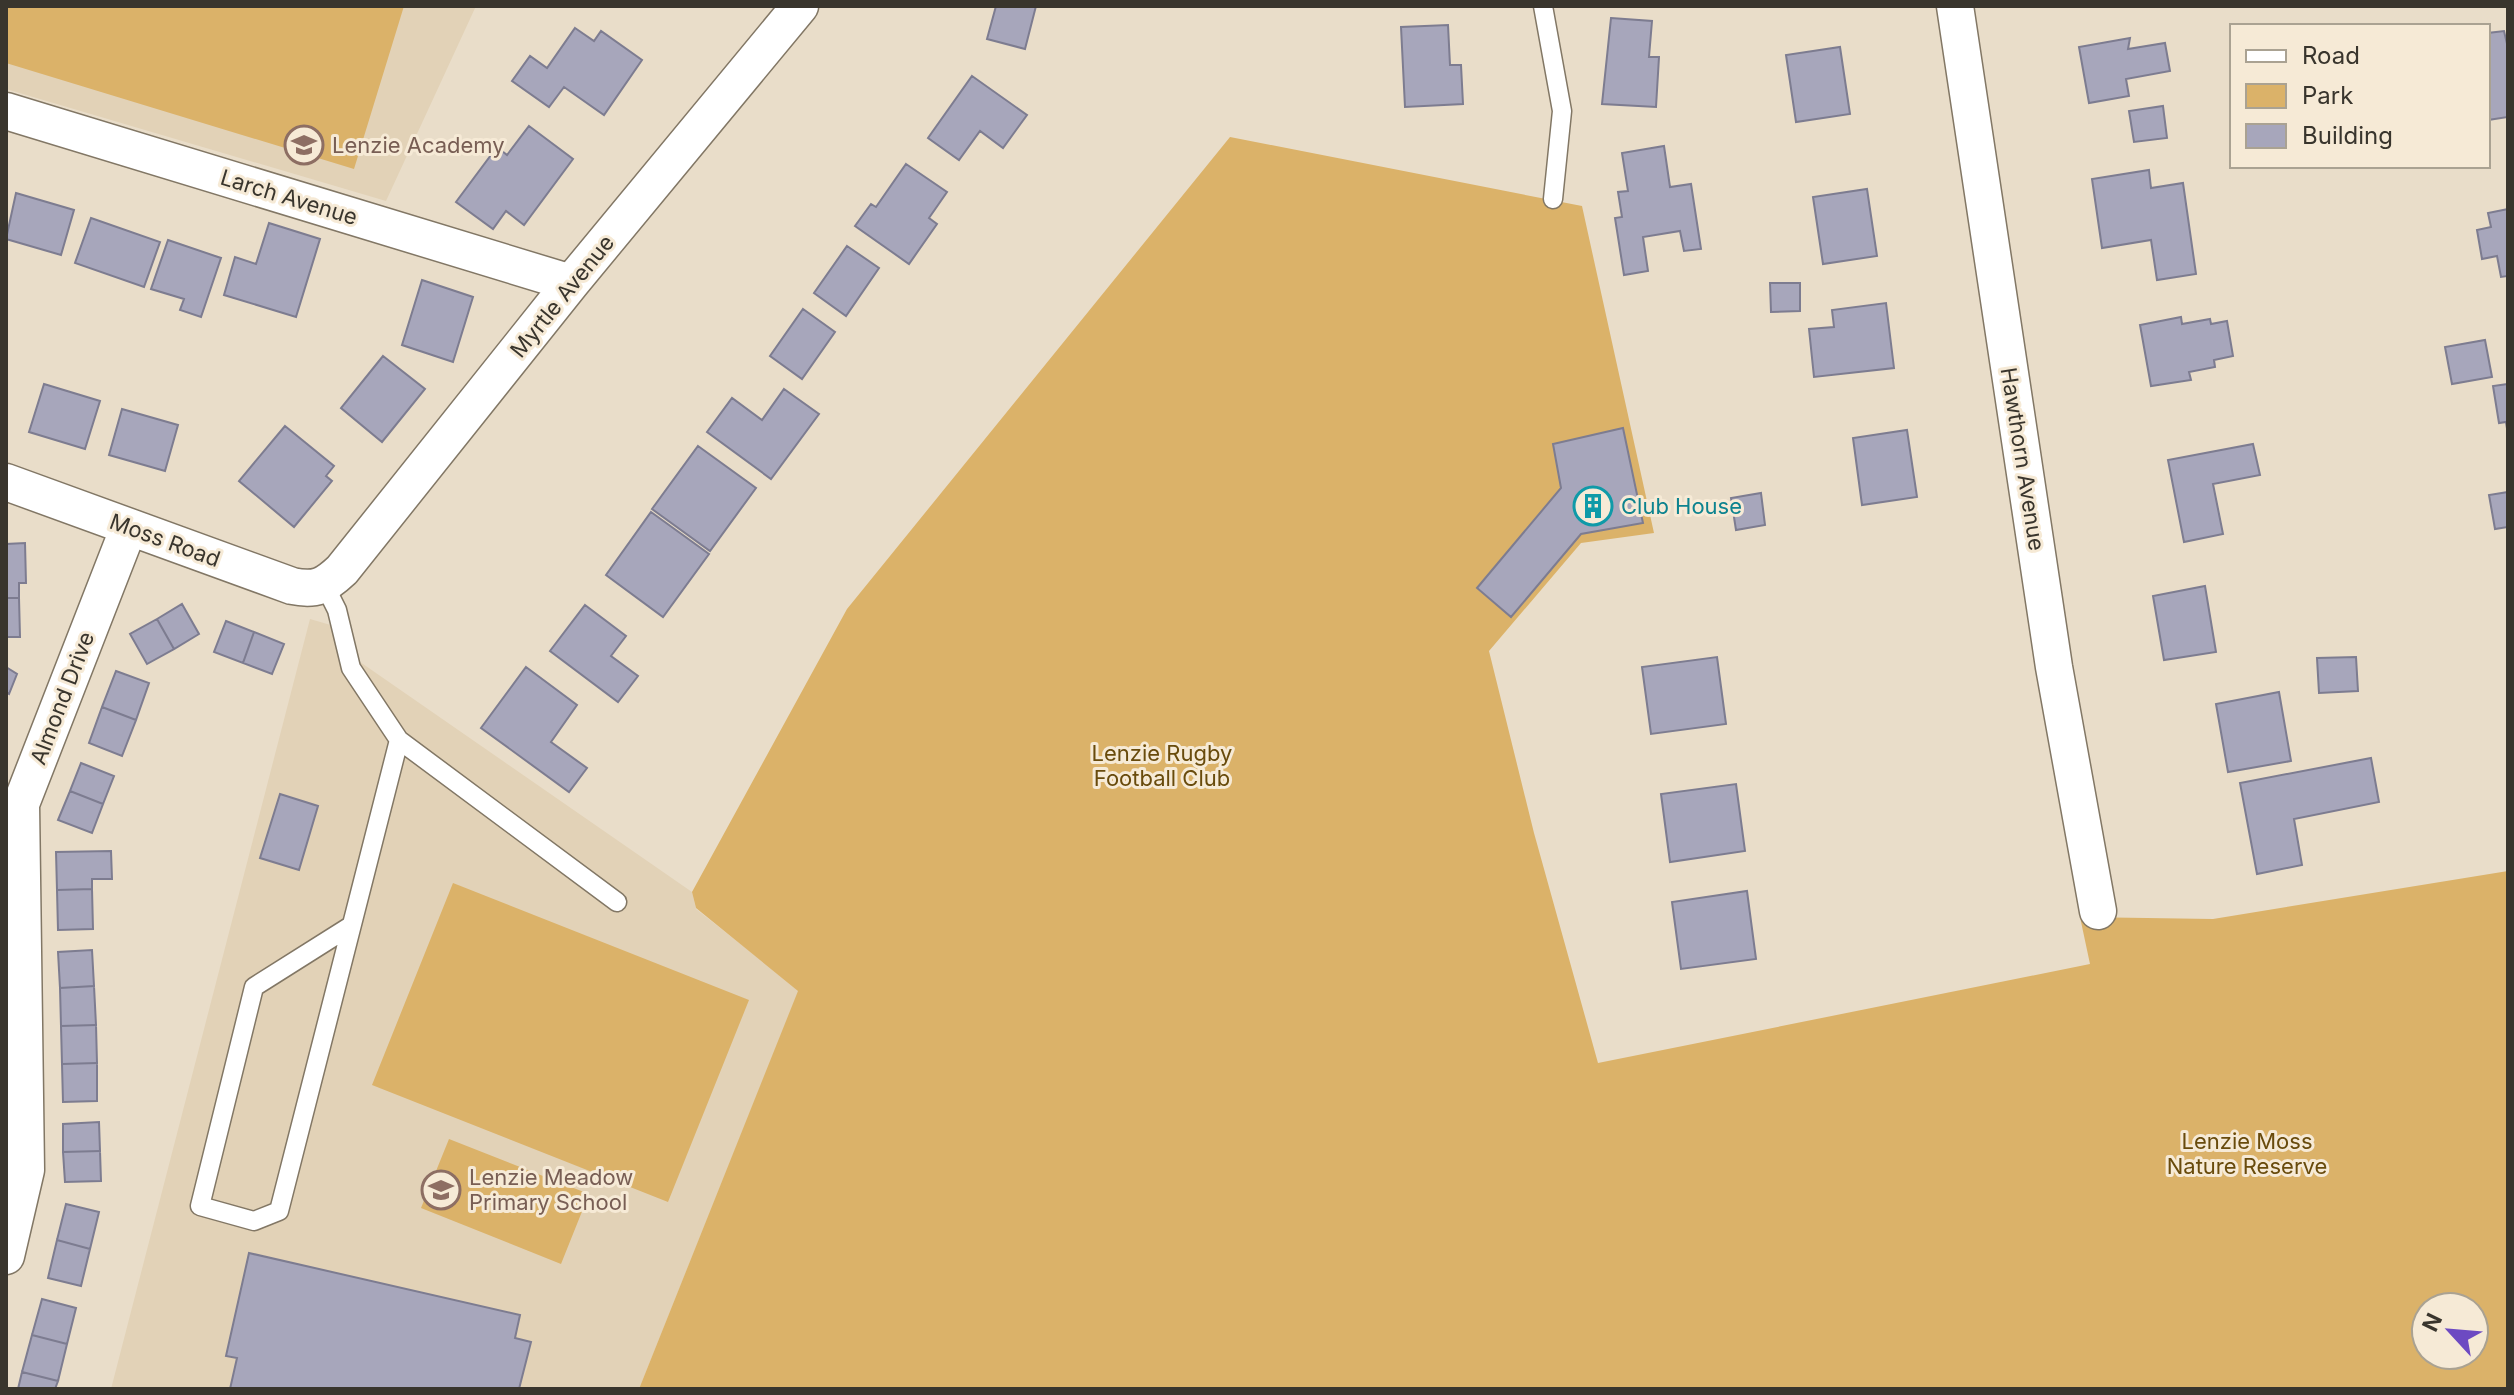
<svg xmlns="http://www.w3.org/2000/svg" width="2514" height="1395" font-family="Inter,sans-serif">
<rect width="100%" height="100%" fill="#e9ddc9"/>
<!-- built -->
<path fill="#e2d2b7" d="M 6,6 L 476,6 L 386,201 L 6,89 Z
M 310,619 L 341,628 L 337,646 L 692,892 L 696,909 L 799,990 L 639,1389 L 111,1389 Z"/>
<!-- green -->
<path fill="#dbb269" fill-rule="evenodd" d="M 6,6 L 404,6 L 354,169 L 6,63 Z
M 1230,137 L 1582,206 L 1654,533 L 1581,543 L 1489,651 L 1534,833 L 1598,1063 L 2090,964 L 2080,917 L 2213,919 L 2508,871 L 2508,1389 L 639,1389 L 798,991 L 696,908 L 692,892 L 847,609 ZM 2426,1307 L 2474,1307 L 2474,1355 L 2426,1355 Z
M 453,883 L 749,1000 L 668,1202 L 372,1085 Z
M 449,1139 L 589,1194 L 561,1264 L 421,1208 Z"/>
<!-- building -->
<path fill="#a7a6bb" stroke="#7d7c90" stroke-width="2" d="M 996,6 L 1036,6 L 1025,49 L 987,39 Z
M 1611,18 L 1652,21 L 1649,57 L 1659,57 L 1656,107 L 1602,104 Z
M 1448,25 L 1450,65 L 1461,65 L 1463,104 L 1405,107 L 1401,27 Z
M 575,28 L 594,41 L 601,31 L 642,60 L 604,115 L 564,87 L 549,107 L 512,81 L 530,56 L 547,68 Z
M 2504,31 L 2508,48 L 2508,117 L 2488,120 L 2488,33 Z
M 2130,38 L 2128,49 L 2165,43 L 2170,71 L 2126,79 L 2129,96 L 2089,103 L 2079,47 Z
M 1840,47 L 1850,114 L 1796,122 L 1786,55 Z
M 972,76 L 1027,115 L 1003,148 L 980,131 L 959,160 L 928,138 Z
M 2163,106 L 2167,138 L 2134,142 L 2129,111 Z
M 529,126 L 573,159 L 524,225 L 506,211 L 493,229 L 456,202 L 497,147 L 507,155 Z
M 1664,146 L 1670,187 L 1691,184 L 1701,249 L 1684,251 L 1680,231 L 1643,237 L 1648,271 L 1624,275 L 1615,218 L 1622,217 L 1618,192 L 1628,191 L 1622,153 Z
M 906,164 L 947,192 L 929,218 L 937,224 L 909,264 L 855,226 L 871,204 L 876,207 Z
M 2149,170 L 2151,188 L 2183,183 L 2196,274 L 2157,280 L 2151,240 L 2102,248 L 2092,179 Z
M 1867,189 L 1877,256 L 1823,264 L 1813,197 Z
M 16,193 L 74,210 L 61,255 L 6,239 Z
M 2508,209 L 2508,276 L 2501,277 L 2497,256 L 2482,259 L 2477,230 L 2491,227 L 2488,213 Z
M 91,218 L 160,242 L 144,287 L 75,263 Z
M 269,223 L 320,239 L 296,317 L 224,295 L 235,257 L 256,264 Z
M 168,240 L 221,258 L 201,317 L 180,310 L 184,299 L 151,289 Z
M 847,246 L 879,268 L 846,316 L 814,293 Z
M 422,280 L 473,297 L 453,362 L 402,345 Z
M 1770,283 L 1800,283 L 1800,311 L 1771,312 Z
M 1886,303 L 1894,368 L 1814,377 L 1809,329 L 1834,327 L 1832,310 Z
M 803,309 L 835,332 L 802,379 L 770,356 Z
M 2181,317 L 2182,324 L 2210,319 L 2211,324 L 2227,321 L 2233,356 L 2214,360 L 2215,367 L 2189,372 L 2191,380 L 2151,386 L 2140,325 Z
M 2485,340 L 2492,377 L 2452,384 L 2445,347 Z
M 383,356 L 425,389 L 382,442 L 341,408 Z
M 44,384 L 100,401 L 85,449 L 29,432 Z
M 2508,384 L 2508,435 L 2506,422 L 2499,423 L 2493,386 Z
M 784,389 L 819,414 L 771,479 L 707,432 L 732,398 L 762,420 Z
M 122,409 L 178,425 L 165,471 L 109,455 Z
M 285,426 L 334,466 L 326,476 L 332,481 L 294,527 L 239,481 Z
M 1623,428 L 1643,523 L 1581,534 L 1511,617 L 1477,588 L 1561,488 L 1553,444 Z
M 1907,430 L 1917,497 L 1862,505 L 1853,438 Z
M 2253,444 L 2260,475 L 2213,484 L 2223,534 L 2184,542 L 2168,460 Z
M 698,446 L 756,488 L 710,551 L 652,509 Z
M 2508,492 L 2508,527 L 2495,529 L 2489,495 Z
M 1761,493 L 1765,525 L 1736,530 L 1731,498 Z
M 651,512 L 709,554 L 663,617 L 606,575 Z
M 25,543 L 26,583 L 19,583 L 19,598 L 6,598 L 6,544 Z
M 2205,586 L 2216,652 L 2164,660 L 2153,596 Z
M 6,598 L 19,598 L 20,637 L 6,637 Z
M 182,604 L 199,634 L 174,649 L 157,619 Z
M 585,605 L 626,636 L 611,656 L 638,676 L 618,702 L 550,651 Z
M 157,619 L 174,649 L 147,664 L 130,634 Z
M 226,621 L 254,632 L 243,663 L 214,652 Z
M 254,632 L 284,644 L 272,674 L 243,663 Z
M 1717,657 L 1726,724 L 1651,734 L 1642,667 Z
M 2356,657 L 2358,691 L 2319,693 L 2317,658 Z
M 6,667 L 17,674 L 9,694 L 6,692 Z
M 526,667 L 577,705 L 551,742 L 587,768 L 569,792 L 481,728 Z
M 116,671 L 149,683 L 136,720 L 102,707 Z
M 2279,692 L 2291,761 L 2228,772 L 2216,704 Z
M 102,707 L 136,720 L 122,756 L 89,743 Z
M 2371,758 L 2379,802 L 2294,819 L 2302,865 L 2257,874 L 2240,783 Z
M 81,763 L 114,776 L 103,804 L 70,791 Z
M 1736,784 L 1745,851 L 1670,862 L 1661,794 Z
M 70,791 L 103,804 L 92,833 L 58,820 Z
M 280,794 L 318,806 L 299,870 L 260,858 Z
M 111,851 L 112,879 L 92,879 L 92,889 L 57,890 L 56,852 Z
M 92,889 L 93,929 L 58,930 L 57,890 Z
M 1747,891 L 1756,959 L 1681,969 L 1672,902 Z
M 92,950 L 94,986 L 60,988 L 58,952 Z
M 94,986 L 96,1025 L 61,1026 L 60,988 Z
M 96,1025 L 97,1063 L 62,1064 L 61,1026 Z
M 97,1063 L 97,1101 L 63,1102 L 62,1064 Z
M 99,1122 L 100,1151 L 63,1152 L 63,1124 Z
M 100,1151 L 101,1181 L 65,1182 L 63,1152 Z
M 66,1204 L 99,1212 L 90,1249 L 57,1240 Z
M 57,1240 L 90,1249 L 81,1286 L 48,1278 Z
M 249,1253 L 520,1315 L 515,1338 L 531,1342 L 519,1389 L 230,1389 L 237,1358 L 226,1356 Z
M 42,1299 L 76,1308 L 67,1344 L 32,1335 Z
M 32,1335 L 67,1344 L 58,1381 L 22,1372 Z
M 22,1372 L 58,1381 L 55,1389 L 18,1389 Z"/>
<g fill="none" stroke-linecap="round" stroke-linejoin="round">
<defs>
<path id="service" d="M 1543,6 L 1562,111 L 1553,199
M 325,586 L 337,610 L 351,668 L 399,740 L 617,902
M 349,927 L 254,987 L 200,1206 L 254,1221 L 279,1211 L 399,740"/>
<path id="minor" d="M 1955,6 L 2054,667 L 2098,911
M 6,111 L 571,283
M 6,482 L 292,586 C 316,591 325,586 342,570 L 571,283 L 800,6
M 6,1256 L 26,1170 L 21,804 L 129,527"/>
</defs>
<!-- service casing -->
<use href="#service" stroke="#827765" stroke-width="21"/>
<!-- minor casing -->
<use href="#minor" stroke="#827765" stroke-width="39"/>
<!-- service -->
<use href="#service" stroke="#fff" stroke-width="18"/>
<!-- minor -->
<use href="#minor" stroke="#fff" stroke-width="36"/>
</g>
<!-- icons -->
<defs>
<symbol id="school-ring" viewBox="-11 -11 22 22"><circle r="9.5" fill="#f6ead6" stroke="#8d6e63" stroke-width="1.5"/><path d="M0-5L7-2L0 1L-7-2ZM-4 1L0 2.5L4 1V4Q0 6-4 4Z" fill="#8d6e63"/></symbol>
<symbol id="building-ring" viewBox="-11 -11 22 22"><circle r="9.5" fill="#f6ead6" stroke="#0f9aa8" stroke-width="1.5"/><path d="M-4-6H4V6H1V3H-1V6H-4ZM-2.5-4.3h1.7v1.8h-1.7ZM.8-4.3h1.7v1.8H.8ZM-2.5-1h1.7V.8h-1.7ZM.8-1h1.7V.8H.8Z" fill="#0f9aa8"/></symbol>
</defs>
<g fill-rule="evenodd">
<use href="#school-ring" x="282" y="123" width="44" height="44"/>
<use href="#building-ring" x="1571" y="484" width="44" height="44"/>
<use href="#school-ring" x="419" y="1168" width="44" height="44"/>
</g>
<g text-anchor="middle" stroke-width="6" stroke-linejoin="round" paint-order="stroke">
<!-- education labels -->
<g font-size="22" fill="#785e54" stroke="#f6ead6" text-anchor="start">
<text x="332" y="153">Lenzie Academy</text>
<text x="469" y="1185">Lenzie Meadow<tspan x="469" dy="25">Primary School</tspan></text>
</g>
<!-- street labels -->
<g font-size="22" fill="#39352d" stroke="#f6ead6">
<text transform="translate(289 197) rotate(17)" y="8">Larch Avenue</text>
<text transform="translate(562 296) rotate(-51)" y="8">Myrtle Avenue</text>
<text transform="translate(2023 459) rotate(81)" y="8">Hawthorn Avenue</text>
<text transform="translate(165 540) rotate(20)" y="8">Moss Road</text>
<text transform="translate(62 698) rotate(-69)" y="8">Almond Drive</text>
</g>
<!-- culture labels -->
<g font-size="22" fill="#0d838f" stroke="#f6ead6" text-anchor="start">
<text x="1621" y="514">Club House</text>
</g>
<!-- park labels -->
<g font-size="22" fill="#694b0c" stroke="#f6ead6">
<text x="1162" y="761">Lenzie Rugby<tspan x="1162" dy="25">Football Club</tspan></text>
<text x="2247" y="1149">Lenzie Moss<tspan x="2247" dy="25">Nature Reserve</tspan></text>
</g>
</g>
<!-- border -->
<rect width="2514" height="1395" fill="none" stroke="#39352d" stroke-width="16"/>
<!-- legend -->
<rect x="2230" y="24" width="260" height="144" fill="#f6ead6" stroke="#aaa292" stroke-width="2"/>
<rect x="2246" y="50" width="40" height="12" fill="#ffffff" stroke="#aaa292" stroke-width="2"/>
<text x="2302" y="64" font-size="24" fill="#39352d">Road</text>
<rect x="2246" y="84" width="40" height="24" fill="#dbb269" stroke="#aaa292" stroke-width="2"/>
<text x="2302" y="104" font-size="24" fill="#39352d">Park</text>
<rect x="2246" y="124" width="40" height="24" fill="#a7a6bb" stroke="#aaa292" stroke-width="2"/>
<text x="2302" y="144" font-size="24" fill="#39352d">Building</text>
<!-- north arrow -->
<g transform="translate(2450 1331) rotate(296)"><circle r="38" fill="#f6ead6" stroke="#aaa292" stroke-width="2"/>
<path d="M0-6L14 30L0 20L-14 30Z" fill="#6d4ac2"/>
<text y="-12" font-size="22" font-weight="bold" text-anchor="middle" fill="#39352d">N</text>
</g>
</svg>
